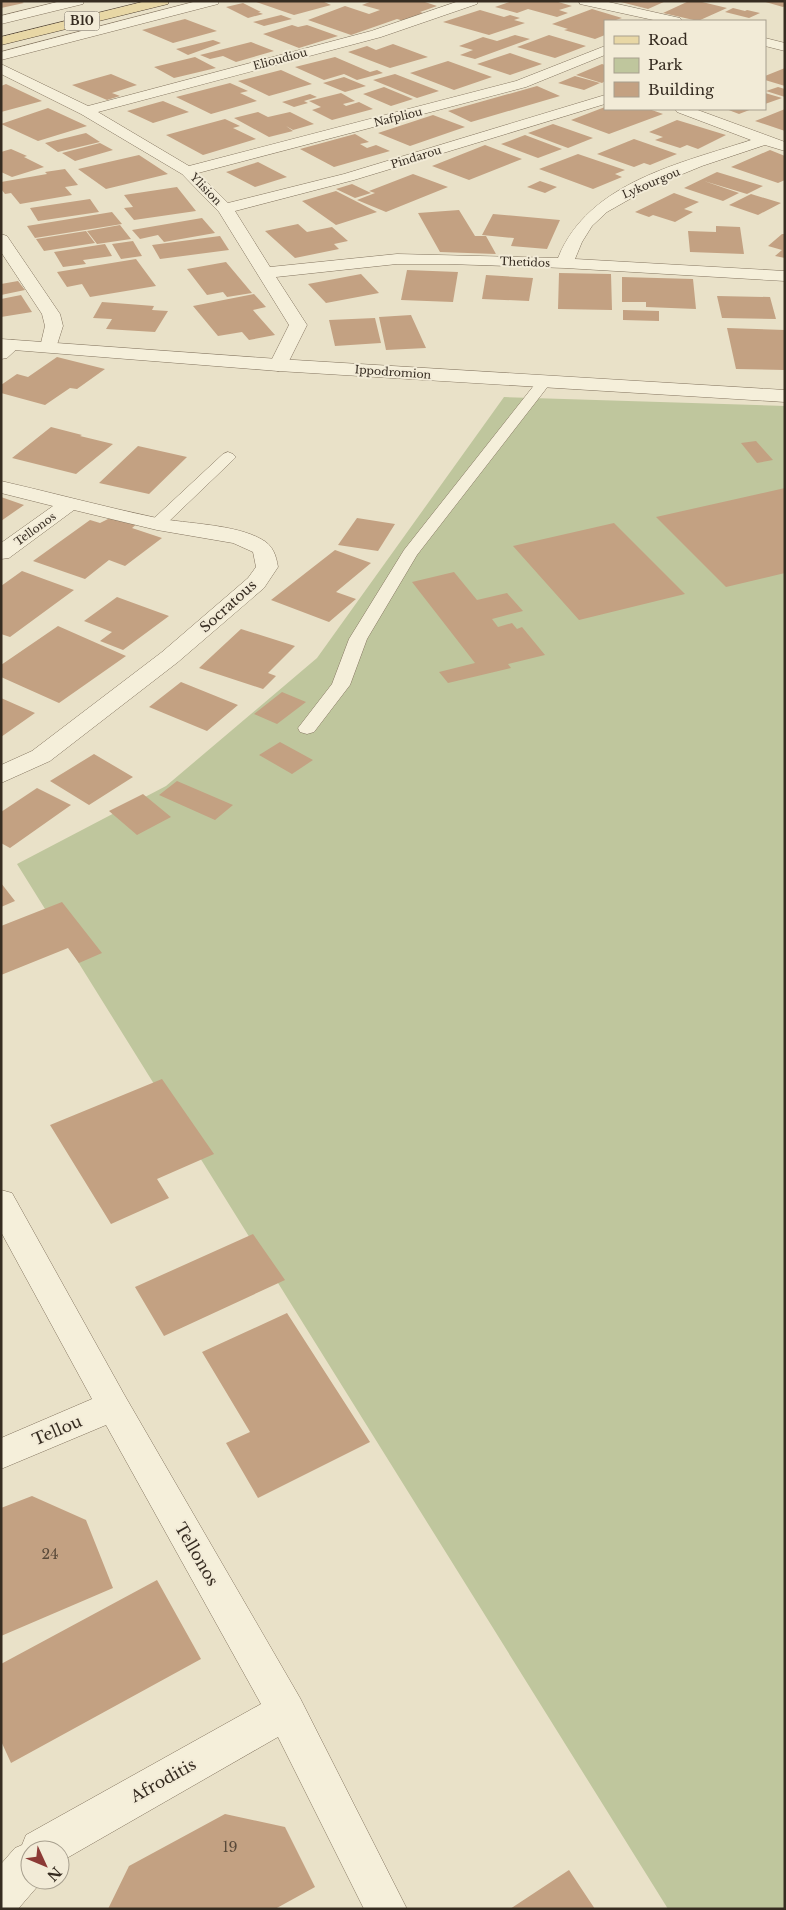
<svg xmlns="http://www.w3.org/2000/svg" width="786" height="1910" font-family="'Libre Baskerville',serif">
<rect width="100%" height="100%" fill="#e9e1c8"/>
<!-- green -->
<path fill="#bfc69d" d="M 504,397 L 785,406 L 785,1909 L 668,1909 L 17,864 L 166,786 L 317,658 Z"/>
<!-- building -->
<path fill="#c3a182" d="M 1,1 L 20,1 L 24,3 L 1,8 Z
M 253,1 L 322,1 L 331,5 L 294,15 Z
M 372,1 L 422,1 L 437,6 L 420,12 L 426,14 L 404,21 L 397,19 L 351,35 L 308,20 L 345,6 L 369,14 L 380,10 L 362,5 Z
M 512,1 L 555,1 L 572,6 L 559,10 L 568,13 L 557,17 L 528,9 L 517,13 L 495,7 Z
M 617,1 L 666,1 L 648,9 Z
M 689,1 L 698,1 L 727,8 L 698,21 L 663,13 Z
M 762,1 L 785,1 L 785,6 L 783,7 Z
M 243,3 L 261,12 L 258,12 L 263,14 L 248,18 L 226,7 Z
M 733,8 L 745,11 L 747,10 L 760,13 L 749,18 L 725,12 Z
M 592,9 L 622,18 L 613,21 L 605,21 L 605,35 L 595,39 L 564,30 L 568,29 L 552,24 Z
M 480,10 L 504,17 L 510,15 L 520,18 L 514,20 L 525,23 L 489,35 L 443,22 Z
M 281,15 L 292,19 L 264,26 L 253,22 Z
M 185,19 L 217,31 L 173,43 L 142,30 Z
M 292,25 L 298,27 L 307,25 L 338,36 L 299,48 L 263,34 Z
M 515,35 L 530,39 L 475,59 L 460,55 L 473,50 L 459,46 L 483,37 L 497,41 Z
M 549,35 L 586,46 L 555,58 L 517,47 Z
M 213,40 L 221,43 L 188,55 L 176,49 Z
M 251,42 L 274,51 L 236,62 L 223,56 L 210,59 L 200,55 Z
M 393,44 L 428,57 L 390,68 L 348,52 L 367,46 L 376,50 Z
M 510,53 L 542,64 L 510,75 L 477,64 Z
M 195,57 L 216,68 L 174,78 L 154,67 Z
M 335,57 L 370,72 L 377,70 L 383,73 L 357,80 L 344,74 L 324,80 L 295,67 Z
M 448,61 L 492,77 L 454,90 L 410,73 Z
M 602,64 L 605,65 L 605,81 L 602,83 L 576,75 Z
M 785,68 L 785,86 L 765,80 L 765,76 Z
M 281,70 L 312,84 L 269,96 L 238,81 Z
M 111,74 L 137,85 L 112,93 L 120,96 L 107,100 L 72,85 Z
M 395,74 L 439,91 L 417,98 L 373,80 Z
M 575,76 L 600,83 L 584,90 L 558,83 Z
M 344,77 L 366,86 L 345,92 L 323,83 Z
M 230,83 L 248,91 L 240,93 L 257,101 L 211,114 L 176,97 Z
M 6,84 L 42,101 L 1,112 L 1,86 Z
M 537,86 L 560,96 L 471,122 L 448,111 Z
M 384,87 L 413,99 L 391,106 L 363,94 Z
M 778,87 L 785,89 L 785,97 L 766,91 Z
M 341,93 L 355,101 L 343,104 L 346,106 L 359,102 L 373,109 L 332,120 L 312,110 L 321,107 L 309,101 Z
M 765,93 L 782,98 L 765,104 Z
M 310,94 L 317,97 L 304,101 L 308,103 L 294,107 L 282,102 Z
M 163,101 L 189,112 L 153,123 L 127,111 Z
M 605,107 L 649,109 L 663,114 L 609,134 L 571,120 Z
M 48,108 L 87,126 L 38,141 L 1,124 Z
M 726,109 L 752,109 L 739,114 Z
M 785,109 L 785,131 L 755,121 Z
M 258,112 L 268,117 L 290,112 L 314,124 L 293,130 L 286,126 L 293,131 L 269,137 L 234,118 Z
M 433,115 L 465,127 L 410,146 L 378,133 Z
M 225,119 L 240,126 L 233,128 L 256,139 L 203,155 L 166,135 Z
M 677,120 L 726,135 L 698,149 L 687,145 L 680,148 L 655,140 L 663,137 L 649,132 Z
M 553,124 L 593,138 L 568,148 L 528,133 Z
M 86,133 L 100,142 L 58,152 L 45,143 Z
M 355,134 L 369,142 L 360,144 L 367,148 L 376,145 L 390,151 L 334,167 L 300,149 Z
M 525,135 L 562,149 L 538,158 L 501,144 Z
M 634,139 L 677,154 L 650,165 L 644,163 L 634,167 L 597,154 Z
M 100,143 L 113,150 L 75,161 L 62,153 Z
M 485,145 L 522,159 L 469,180 L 432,166 Z
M 11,149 L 27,156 L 24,157 L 44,167 L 12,177 L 1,172 L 1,152 Z
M 770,150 L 785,156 L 785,180 L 778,183 L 731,167 Z
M 578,154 L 625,170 L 615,174 L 622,177 L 593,189 L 539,169 Z
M 139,155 L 168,174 L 106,189 L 78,169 Z
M 258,162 L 287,177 L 255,187 L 226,172 Z
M 65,169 L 78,185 L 65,187 L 72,195 L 20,204 L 11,193 L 5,194 L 1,189 L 1,182 L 47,174 L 45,172 Z
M 717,172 L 763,186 L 747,194 L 704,181 L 739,193 L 723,201 L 684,188 Z
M 413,174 L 448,187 L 386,212 L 357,200 L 375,193 L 369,191 Z
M 540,181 L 557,187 L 545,193 L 527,187 Z
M 352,184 L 371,193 L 355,198 L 336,189 Z
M 177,187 L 196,211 L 134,220 L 124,208 L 133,207 L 124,195 Z
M 336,191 L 377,212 L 336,225 L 302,201 Z
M 674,193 L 699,202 L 684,209 L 693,212 L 675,222 L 653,215 L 649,217 L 635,212 Z
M 751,194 L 781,203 L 758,215 L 729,205 Z
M 90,199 L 99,212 L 38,221 L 30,208 Z
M 459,210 L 475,236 L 486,236 L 496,254 L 440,252 L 418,213 Z
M 112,212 L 122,224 L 35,238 L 27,226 Z
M 493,214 L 560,220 L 547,249 L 511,246 L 514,238 L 482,235 Z
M 202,218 L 215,233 L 164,242 L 158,235 L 140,239 L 132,230 Z
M 298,224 L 307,232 L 332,227 L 348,241 L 334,244 L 339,249 L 295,258 L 265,231 Z
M 120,225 L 131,239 L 97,244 L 87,231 Z
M 716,226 L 740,227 L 744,254 L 690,252 L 688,231 L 716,232 Z
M 86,231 L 95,243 L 44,251 L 36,239 Z
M 782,234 L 785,234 L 785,258 L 775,256 L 782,250 L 768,246 Z
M 220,236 L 229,250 L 160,259 L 152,245 Z
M 133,241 L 142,256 L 121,259 L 112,244 Z
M 105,244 L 112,256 L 83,260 L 86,264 L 63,267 L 54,252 Z
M 136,259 L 156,286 L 90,297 L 82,284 L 67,287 L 57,272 Z
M 226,262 L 252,293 L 227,297 L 223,292 L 207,295 L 187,269 Z
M 407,270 L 458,272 L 453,302 L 401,300 Z
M 559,273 L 611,274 L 612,310 L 558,309 Z
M 361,274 L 379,293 L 326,303 L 308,284 Z
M 486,275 L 533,278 L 529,301 L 482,299 Z
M 622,277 L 693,279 L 696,309 L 646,307 L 646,302 L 622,302 Z
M 18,281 L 25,290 L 1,295 L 1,284 Z
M 254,294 L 266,307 L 253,310 L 275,335 L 249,340 L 242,332 L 218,336 L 193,306 Z
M 21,295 L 32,312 L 1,317 L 1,299 Z
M 717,296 L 770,297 L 776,319 L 722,318 Z
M 102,302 L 154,306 L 152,310 L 168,311 L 155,332 L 106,329 L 112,319 L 93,318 Z
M 623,310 L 659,311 L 659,321 L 623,320 Z
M 411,315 L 426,348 L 386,350 L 379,317 Z
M 375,318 L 381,343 L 335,346 L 329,320 Z
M 727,328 L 785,330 L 785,370 L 736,369 Z
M 57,357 L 105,369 L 77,389 L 70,388 L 45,405 L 1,393 L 1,385 L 17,374 L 28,377 Z
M 51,427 L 82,435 L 80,436 L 113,444 L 76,474 L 12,458 Z
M 756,441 L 773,460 L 757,463 L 741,443 Z
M 138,446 L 187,457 L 149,494 L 99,483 Z
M 785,488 L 785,573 L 726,587 L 656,517 Z
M 1,497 L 24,505 L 1,521 Z
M 112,517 L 138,523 L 132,528 L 162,538 L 125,566 L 109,560 L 85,579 L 33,561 L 90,520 L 100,523 Z
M 357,518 L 395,524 L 378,551 L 338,545 Z
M 614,523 L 685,594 L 579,620 L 513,546 Z
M 335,550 L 371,563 L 336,592 L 356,599 L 329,622 L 271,600 Z
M 22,571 L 74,590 L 10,637 L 1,634 L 1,586 Z
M 454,572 L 477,600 L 507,593 L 523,611 L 492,619 L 498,627 L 512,623 L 517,629 L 522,627 L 545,655 L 508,664 L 511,668 L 448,683 L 439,672 L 475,663 L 412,582 Z
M 117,597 L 169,616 L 123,650 L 100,641 L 112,632 L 84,621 Z
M 58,626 L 126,656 L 59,703 L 1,677 L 1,665 Z
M 241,629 L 295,646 L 268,673 L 276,676 L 263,689 L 199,668 Z
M 181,682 L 238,705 L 207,731 L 149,707 Z
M 282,692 L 306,702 L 277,724 L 254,714 Z
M 1,698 L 35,713 L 1,737 Z
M 280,742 L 313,760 L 292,774 L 259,755 Z
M 94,754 L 133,777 L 89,805 L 50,781 Z
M 177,781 L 233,805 L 215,820 L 159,795 Z
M 37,788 L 71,805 L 10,848 L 1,843 L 1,812 Z
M 143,794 L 171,817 L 137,835 L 109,811 Z
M 1,883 L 15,901 L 1,907 Z
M 62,902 L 102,953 L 79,963 L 68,948 L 1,975 L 1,926 Z
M 162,1079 L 214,1154 L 157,1179 L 169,1198 L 111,1224 L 50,1125 Z
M 253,1234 L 285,1280 L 164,1336 L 135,1287 Z
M 287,1313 L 370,1442 L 258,1498 L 226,1443 L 250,1432 L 202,1352 Z
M 32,1496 L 86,1520 L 113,1588 L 1,1636 L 1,1508 Z
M 157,1580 L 201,1659 L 11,1763 L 1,1741 L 1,1664 Z
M 225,1814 L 285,1827 L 315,1887 L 275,1909 L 108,1909 L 129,1866 Z
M 569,1870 L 595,1909 L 510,1909 Z"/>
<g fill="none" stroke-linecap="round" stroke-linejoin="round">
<defs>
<path id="service" d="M 544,378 L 549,379 L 551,382 L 549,385 L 417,555 L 367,639 L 350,685 L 314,732 L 307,734 L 300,732 L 298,728 L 332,684 L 349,639 L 404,550 L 539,379 Z
M 228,452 L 233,454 L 236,457 L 233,460 L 163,527 L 151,527 L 149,524 L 151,521 L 223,454 Z"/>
<path id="minor" d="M 61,1 L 84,1 L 83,4 L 1,24 L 1,16 Z
M 197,1 L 219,1 L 218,4 L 1,60 L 1,52 Z
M 459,1 L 478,1 L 477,4 L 381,37 L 98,112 L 189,166 L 516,81 L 605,46 L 605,55 L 526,87 L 198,173 L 228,203 L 344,174 L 605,95 L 605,104 L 354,180 L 235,211 L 270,267 L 397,254 L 558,258 C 588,182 682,163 751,140 L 677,112 L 675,109 L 695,109 L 785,142 L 785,151 L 765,145 L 702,166 L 651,187 L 607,212 L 592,226 L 582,242 L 575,259 L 785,271 L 785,281 L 565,268 L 448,264 L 397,264 L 276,277 L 307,325 L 285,369 L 278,371 L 271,369 L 269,365 L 289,325 L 219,212 L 182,174 L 81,114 L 1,74 L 1,64 L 88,106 L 371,31 Z
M 579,1 L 604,1 L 680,18 L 682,21 L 658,21 L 580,4 Z
M 765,38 L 785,43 L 785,51 L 765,46 Z
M 1,234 L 7,236 L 60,314 L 63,326 L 55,351 L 49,352 L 43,351 L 40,347 L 45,326 L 42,314 L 1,252 Z
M 12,340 L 18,341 L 21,345 L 7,358 L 1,359 L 1,345 Z
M 1,481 C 53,493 105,507 157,518 C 188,524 234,524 261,539 C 273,545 276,555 278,567 L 264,588 L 178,662 L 50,761 L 1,783 L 1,765 L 32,751 L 162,652 L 248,578 L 256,567 L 253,552 L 233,543 L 157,530 L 74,510 L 9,558 L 1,559 L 1,543 L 53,506 L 1,493 Z
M 1,1190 L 12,1193 L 125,1396 L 300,1698 L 407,1909 L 364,1909 L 278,1737 L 60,1862 L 60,1850 L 30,1850 L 30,1880 L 43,1880 L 18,1909 L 1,1909 L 1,1864 L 15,1848 L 22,1845 L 26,1835 L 261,1704 L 106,1425 L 1,1469 L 1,1438 L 92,1399 L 1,1232 Z"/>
<path id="tertiary" d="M 1,339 L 278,359 L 785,390 L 785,402 L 278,371 L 1,349 Z"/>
<path id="primary" d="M 146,1 L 169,1 L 168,4 L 1,45 L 1,37 Z"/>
</defs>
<!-- service casing -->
<use href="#service" stroke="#83745f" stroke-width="1"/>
<!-- minor casing -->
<use href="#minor" stroke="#83745f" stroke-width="1"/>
<!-- tertiary casing -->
<use href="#tertiary" stroke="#83745f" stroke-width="1"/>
<!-- primary casing -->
<use href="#primary" stroke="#524333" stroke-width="1"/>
<!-- service -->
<use href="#service" fill="#f5efda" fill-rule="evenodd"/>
<!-- minor -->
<use href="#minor" fill="#f5efda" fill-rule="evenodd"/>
<!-- tertiary -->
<use href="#tertiary" fill="#f5efda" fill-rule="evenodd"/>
<!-- primary -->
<use href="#primary" fill="#e8d7a5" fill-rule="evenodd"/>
</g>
<g text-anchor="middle" stroke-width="4" stroke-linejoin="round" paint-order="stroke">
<!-- far-street labels -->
<g font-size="11" fill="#362c21" stroke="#f2ebd7">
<text transform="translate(280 59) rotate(-15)" y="4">Elioudiou</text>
<text transform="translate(398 117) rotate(-14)" y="4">Nafpliou</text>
<text transform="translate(416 157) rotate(-17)" y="4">Pindarou</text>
<text transform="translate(651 183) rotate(-23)" y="4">Lykourgou</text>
<text transform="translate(206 189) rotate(46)" y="4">Ylision</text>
<text transform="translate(525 262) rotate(2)" y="4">Thetidos</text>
<text transform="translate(393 372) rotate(4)" y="4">Ippodromion</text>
<text transform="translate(35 529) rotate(-36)" y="4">Tellonos</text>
</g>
<!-- shield labels -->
<rect fill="#f2ebd7" stroke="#6e6558" stroke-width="1" x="64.5" y="11.5" width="35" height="19" rx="4"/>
<g font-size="12" font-weight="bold" fill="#362c21">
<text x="82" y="25">B10</text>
</g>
<!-- street labels -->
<g font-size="14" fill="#362c21" stroke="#f2ebd7">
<text transform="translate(228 606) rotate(-42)" y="5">Socratous</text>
</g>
<!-- near-number labels -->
<g font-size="14" fill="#594939">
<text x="50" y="1559">24</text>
<text x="230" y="1852">19</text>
</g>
<!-- near-street labels -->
<g font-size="16" fill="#362c21" stroke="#f2ebd7">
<text transform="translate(57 1430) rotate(-23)" y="6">Tellou</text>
<text transform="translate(197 1554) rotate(60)" y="6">Tellonos</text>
<text transform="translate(163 1780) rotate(-29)" y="6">Afroditis</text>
</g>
</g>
<!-- border -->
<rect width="786" height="1910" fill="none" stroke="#362c21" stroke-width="5"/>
<!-- legend -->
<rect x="604" y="20" width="162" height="90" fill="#f2ebd7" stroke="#a79f8e"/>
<rect x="614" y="36" width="25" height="8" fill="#e8d7a5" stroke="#a79f8e"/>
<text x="648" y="45" font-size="15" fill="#362c21">Road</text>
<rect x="614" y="58" width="25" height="15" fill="#bfc69d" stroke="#a79f8e"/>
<text x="648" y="70" font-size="15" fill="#362c21">Park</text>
<rect x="614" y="82" width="25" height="15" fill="#c3a182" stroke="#a79f8e"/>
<text x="648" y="95" font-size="15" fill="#362c21">Building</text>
<!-- north arrow -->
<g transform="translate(45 1865) rotate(134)"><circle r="24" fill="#f2ebd7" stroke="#a79f8e"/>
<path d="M0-4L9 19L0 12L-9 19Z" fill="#8c3a36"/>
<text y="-8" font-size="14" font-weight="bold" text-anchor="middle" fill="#362c21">N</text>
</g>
</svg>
